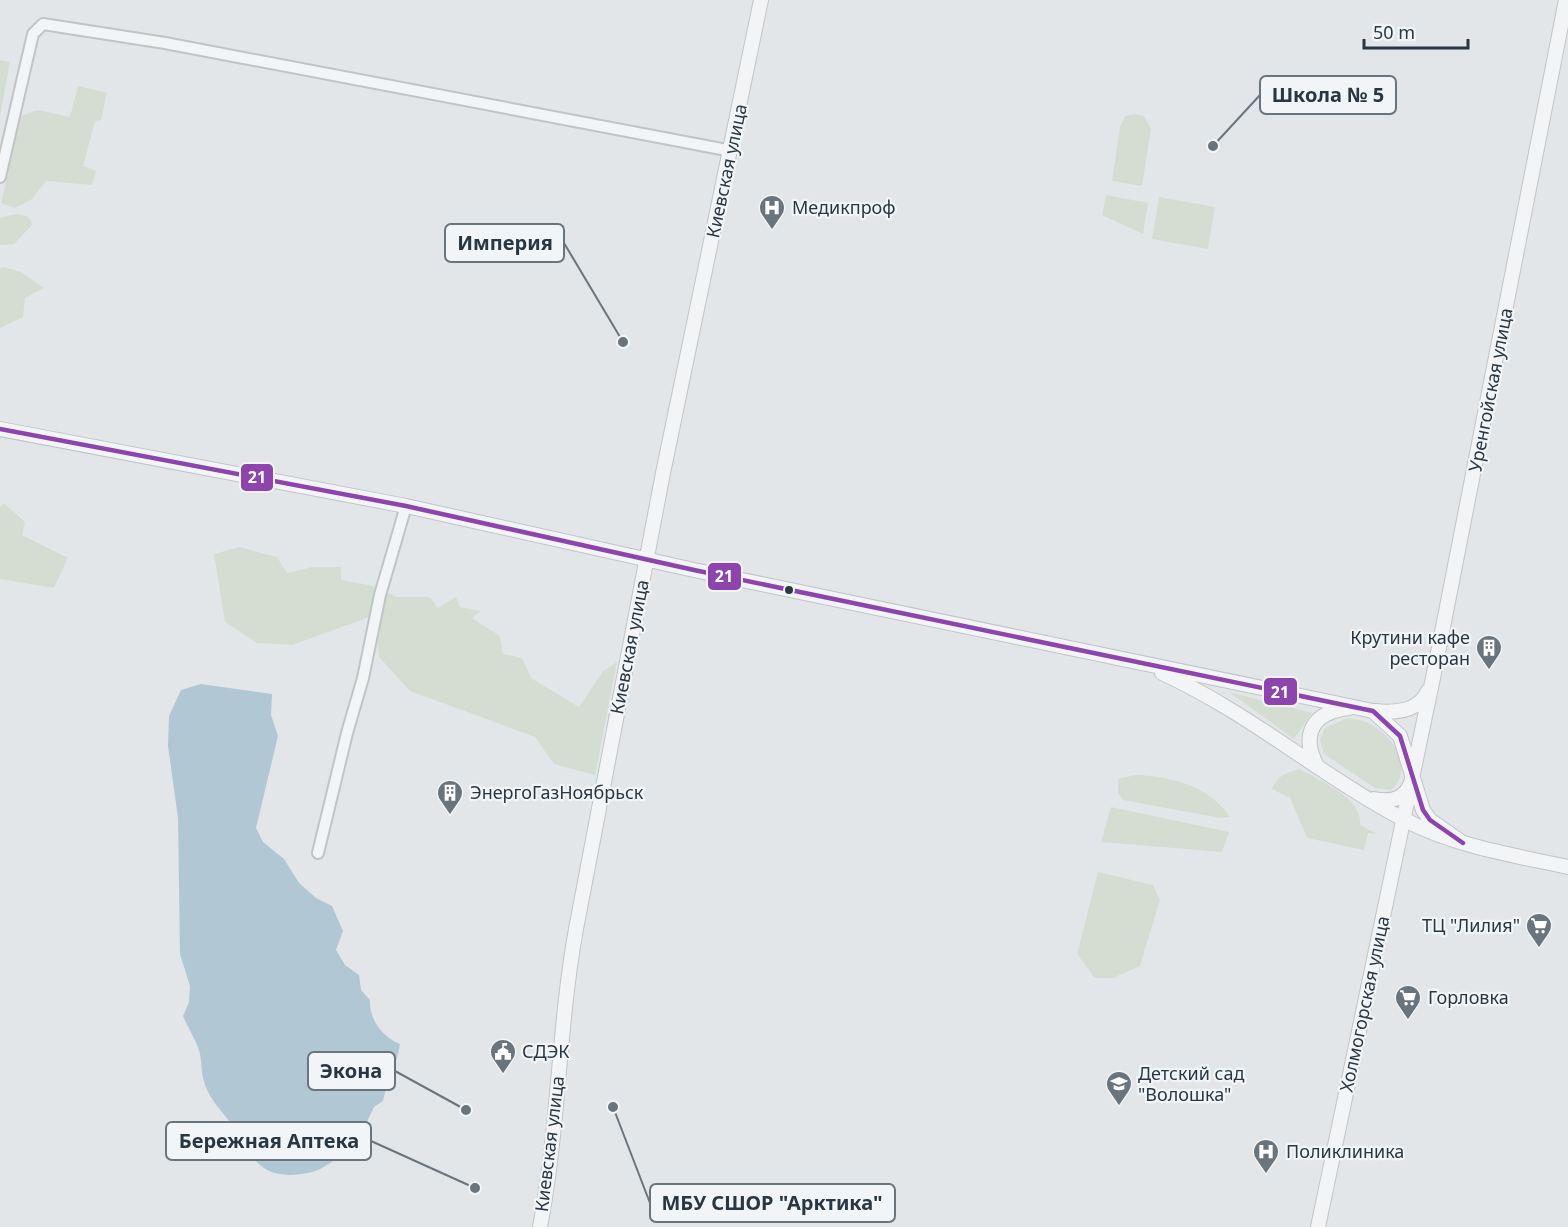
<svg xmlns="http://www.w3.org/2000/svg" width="1568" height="1227" font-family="'Noto Sans',sans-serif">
<rect width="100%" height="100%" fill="#e3e6e8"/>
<!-- green -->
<path fill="#d5ddd3" d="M 0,60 L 10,62 L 0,116 Z
M 78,86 L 107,93 L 101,120 L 95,121 L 83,166 L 96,171 L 92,185 L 46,181 L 32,199 L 15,208 L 1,203 L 21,116 L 38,110 L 70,117 Z
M 1134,114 L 1144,116 L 1151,129 L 1142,186 L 1112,181 L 1120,127 L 1125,116 Z
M 1106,195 L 1148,203 L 1143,234 L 1102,215 Z
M 1159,197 L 1215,207 L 1208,249 L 1152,239 Z
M 16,214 L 26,216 L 31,220 L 32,225 L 14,244 L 0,245 L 0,218 Z
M 3,267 L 21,272 L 44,288 L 25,298 L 23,317 L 0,328 L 0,268 Z
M 4,503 L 25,522 L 22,535 L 68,558 L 54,588 L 0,579 L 0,507 Z
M 239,547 L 277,557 L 287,573 L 312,567 L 341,567 L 341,580 L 369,585 L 397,597 L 430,597 L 438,608 L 456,597 L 460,607 L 481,611 L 472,618 L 500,636 L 503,654 L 522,658 L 531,678 L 579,707 L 603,671 L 617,662 L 595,775 L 554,764 L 535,737 L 410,691 L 379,657 L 375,615 L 292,645 L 257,643 L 225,622 L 214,554 Z
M 1229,692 L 1312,713 L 1294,739 Z
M 1347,718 C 1353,719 1360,720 1366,722 C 1392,733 1416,768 1391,790 L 1375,788 L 1324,754 L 1320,739 L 1325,728 Z
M 1300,769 C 1321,782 1363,797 1360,825 L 1377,834 L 1368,833 L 1364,850 L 1307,838 L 1290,798 L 1272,789 C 1278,775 1286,773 1300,769 Z
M 1135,775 C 1170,776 1210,786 1230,817 L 1220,818 L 1123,800 L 1118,793 L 1118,779 Z
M 1111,807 L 1229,832 L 1222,852 L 1101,842 Z
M 1098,872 L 1153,885 L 1160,900 L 1140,966 L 1113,978 L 1095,978 L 1077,954 Z"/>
<!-- water -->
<path fill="#b1c7d4" d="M 201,684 L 272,694 L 271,715 L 278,736 L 256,828 L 263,842 L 284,859 L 299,883 L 316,898 L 332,906 L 343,931 L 336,950 L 345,965 L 359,975 L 361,990 L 370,1000 C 369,1019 382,1037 400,1044 C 397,1065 387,1081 383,1101 L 374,1107 L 355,1147 C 339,1154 326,1170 308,1173 C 265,1181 255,1164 236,1131 C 226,1114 209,1101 204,1081 C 201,1073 202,1063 200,1054 C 197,1041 188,1028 183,1016 L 189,1002 L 190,986 L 180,954 L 178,818 L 168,746 L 169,716 L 181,690 Z"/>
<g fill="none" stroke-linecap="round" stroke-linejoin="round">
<defs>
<path id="minor" d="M 0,177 L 33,34 L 43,24 L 165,43 L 732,151
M 318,853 L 347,733 L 363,678 L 380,595 L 406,506"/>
<path id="tertiary" d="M 0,429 L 406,506 L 694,570 L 1373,711 L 1400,736 L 1423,810 L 1430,820 L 1463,843
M 1162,673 C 1248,712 1320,775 1403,819 C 1454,846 1512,855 1568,867
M 1375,711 C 1395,713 1419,712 1428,691
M 1317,766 C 1300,734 1313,712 1349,708
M 1374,799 C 1389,802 1404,800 1410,785
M 540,1227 C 559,1128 558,1028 576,929 L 663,473 L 761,0
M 1318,1227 L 1433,678 L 1566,0"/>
</defs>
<!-- minor casing -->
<use href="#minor" stroke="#c1c4c6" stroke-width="14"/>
<!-- tertiary casing -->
<use href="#tertiary" stroke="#c1c4c6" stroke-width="16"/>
<!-- minor -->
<use href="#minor" stroke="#f2f4f5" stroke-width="10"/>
<!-- tertiary -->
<use href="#tertiary" stroke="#f2f4f5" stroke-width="14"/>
<defs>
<path id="bus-1" d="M 0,429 L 406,506 L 694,570 L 1373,711 L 1400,736 L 1423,810 L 1430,820 L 1463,843"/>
</defs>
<!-- bus-1 casing -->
<use href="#bus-1" stroke="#f1f5f8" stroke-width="9"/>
<!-- bus-1 -->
<use href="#bus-1" stroke="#8e44ad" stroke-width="4.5"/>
</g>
<!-- icons -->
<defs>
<symbol id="hospital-pin" viewBox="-11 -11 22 30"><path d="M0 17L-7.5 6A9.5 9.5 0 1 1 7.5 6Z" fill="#6a747d" stroke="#f1f5f8"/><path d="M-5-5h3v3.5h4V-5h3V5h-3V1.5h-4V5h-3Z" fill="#fff"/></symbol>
<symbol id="building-pin" viewBox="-11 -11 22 30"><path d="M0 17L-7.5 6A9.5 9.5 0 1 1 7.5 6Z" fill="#6a747d" stroke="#f1f5f8"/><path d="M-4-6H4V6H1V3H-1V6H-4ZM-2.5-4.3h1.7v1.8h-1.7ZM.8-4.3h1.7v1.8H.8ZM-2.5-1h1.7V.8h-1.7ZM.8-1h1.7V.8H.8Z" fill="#fff"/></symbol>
<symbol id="supermarket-pin" viewBox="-11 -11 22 30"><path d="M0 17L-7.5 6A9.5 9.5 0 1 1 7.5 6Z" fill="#6a747d" stroke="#f1f5f8"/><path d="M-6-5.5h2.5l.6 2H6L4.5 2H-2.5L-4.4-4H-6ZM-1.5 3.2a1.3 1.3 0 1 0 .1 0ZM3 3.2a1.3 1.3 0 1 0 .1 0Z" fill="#fff"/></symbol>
<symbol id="civic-pin" viewBox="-11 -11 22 30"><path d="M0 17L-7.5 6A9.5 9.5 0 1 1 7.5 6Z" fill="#6a747d" stroke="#f1f5f8"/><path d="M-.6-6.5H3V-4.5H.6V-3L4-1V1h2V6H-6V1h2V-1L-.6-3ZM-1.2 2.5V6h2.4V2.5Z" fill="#fff"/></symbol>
<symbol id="school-pin" viewBox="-11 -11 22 30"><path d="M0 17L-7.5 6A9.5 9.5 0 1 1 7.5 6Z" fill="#6a747d" stroke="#f1f5f8"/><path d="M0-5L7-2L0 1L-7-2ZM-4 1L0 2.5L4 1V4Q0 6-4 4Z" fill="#fff"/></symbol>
</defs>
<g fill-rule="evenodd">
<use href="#hospital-pin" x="757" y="193" width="30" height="40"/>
<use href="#building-pin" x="1474" y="633" width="30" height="40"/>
<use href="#building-pin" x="435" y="778" width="30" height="40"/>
<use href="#supermarket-pin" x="1524" y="911" width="30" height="40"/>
<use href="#supermarket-pin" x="1393" y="983" width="30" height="40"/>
<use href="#civic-pin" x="488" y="1037" width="30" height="40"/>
<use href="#school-pin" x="1104" y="1069" width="30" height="40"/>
<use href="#hospital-pin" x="1251" y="1137" width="30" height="40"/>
</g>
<!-- markers -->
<circle fill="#293743" stroke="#f1f5f8" stroke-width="2" cx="789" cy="590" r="5"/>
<g text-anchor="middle" stroke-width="4.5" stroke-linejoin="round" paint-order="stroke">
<!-- street labels -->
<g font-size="18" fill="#293743" stroke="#f1f5f8">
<text transform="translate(727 171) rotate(-78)" y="6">Киевская улица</text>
<text transform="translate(1491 390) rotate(-79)" y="6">Уренгойская улица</text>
<text transform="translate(630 647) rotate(-79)" y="6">Киевская улица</text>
<text transform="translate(1365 1004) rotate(-78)" y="6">Холмогорская улица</text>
<text transform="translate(550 1144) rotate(-83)" y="6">Киевская улица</text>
</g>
<!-- poi labels -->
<g font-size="18" fill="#293743" stroke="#f1f5f8" text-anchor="start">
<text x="792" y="214">Медикпроф</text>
<text x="1470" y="644" text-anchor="end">Крутини кафе<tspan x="1470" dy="21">ресторан</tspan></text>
<text x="470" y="799">ЭнергоГазНоябрьск</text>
<text x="1520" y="932" text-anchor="end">ТЦ "Лилия"</text>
<text x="1428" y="1004">Горловка</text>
<text x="522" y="1058">СДЭК</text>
<text x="1138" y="1080">Детский сад<tspan x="1138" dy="21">"Волошка"</tspan></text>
<text x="1286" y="1158">Поликлиника</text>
</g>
</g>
<!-- callouts -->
<path fill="none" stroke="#6a747d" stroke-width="2" d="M1213 146L1260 95M623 342L564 243M466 1110L395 1071M475 1188L371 1141M613 1107L650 1203"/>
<g fill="#6a747d" stroke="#f1f5f8" stroke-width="2">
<circle cx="1213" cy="146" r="6"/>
<circle cx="623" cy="342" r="6"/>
<circle cx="466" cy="1110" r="6"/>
<circle cx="475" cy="1188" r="6"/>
<circle cx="613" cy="1107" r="6"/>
</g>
<g fill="#f1f5f8" stroke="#6a747d" stroke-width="2">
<rect x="1260" y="76" width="136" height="38" rx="6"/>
<rect x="445" y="224" width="119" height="38" rx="6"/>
<rect x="308" y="1052" width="87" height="38" rx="6"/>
<rect x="166" y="1122" width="205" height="38" rx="6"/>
<rect x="650" y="1184" width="245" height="38" rx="6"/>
</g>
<g font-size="20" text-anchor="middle" font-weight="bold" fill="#293743">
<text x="1328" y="102">Школа № 5</text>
<text x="505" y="250">Империя</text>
<text x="351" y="1078">Экона</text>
<text x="269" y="1148">Бережная Аптека</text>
<text x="772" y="1210">МБУ СШОР "Арктика"</text>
</g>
<g stroke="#f1f5f8" stroke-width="2">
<rect x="240" y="463" width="34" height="29" rx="6" fill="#8e44ad"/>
<rect x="707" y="562" width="35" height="29" rx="6" fill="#8e44ad"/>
<rect x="1263" y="677" width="35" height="29" rx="6" fill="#8e44ad"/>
</g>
<g font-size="16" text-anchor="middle" font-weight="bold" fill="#fff">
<text x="257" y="483">21</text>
<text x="724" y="582">21</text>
<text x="1280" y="698">21</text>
</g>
<!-- scale -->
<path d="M1364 39v9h104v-9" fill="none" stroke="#293743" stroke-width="3"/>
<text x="1373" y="39" font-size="18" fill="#293743" stroke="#f1f5f8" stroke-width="4.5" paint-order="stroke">50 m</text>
</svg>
